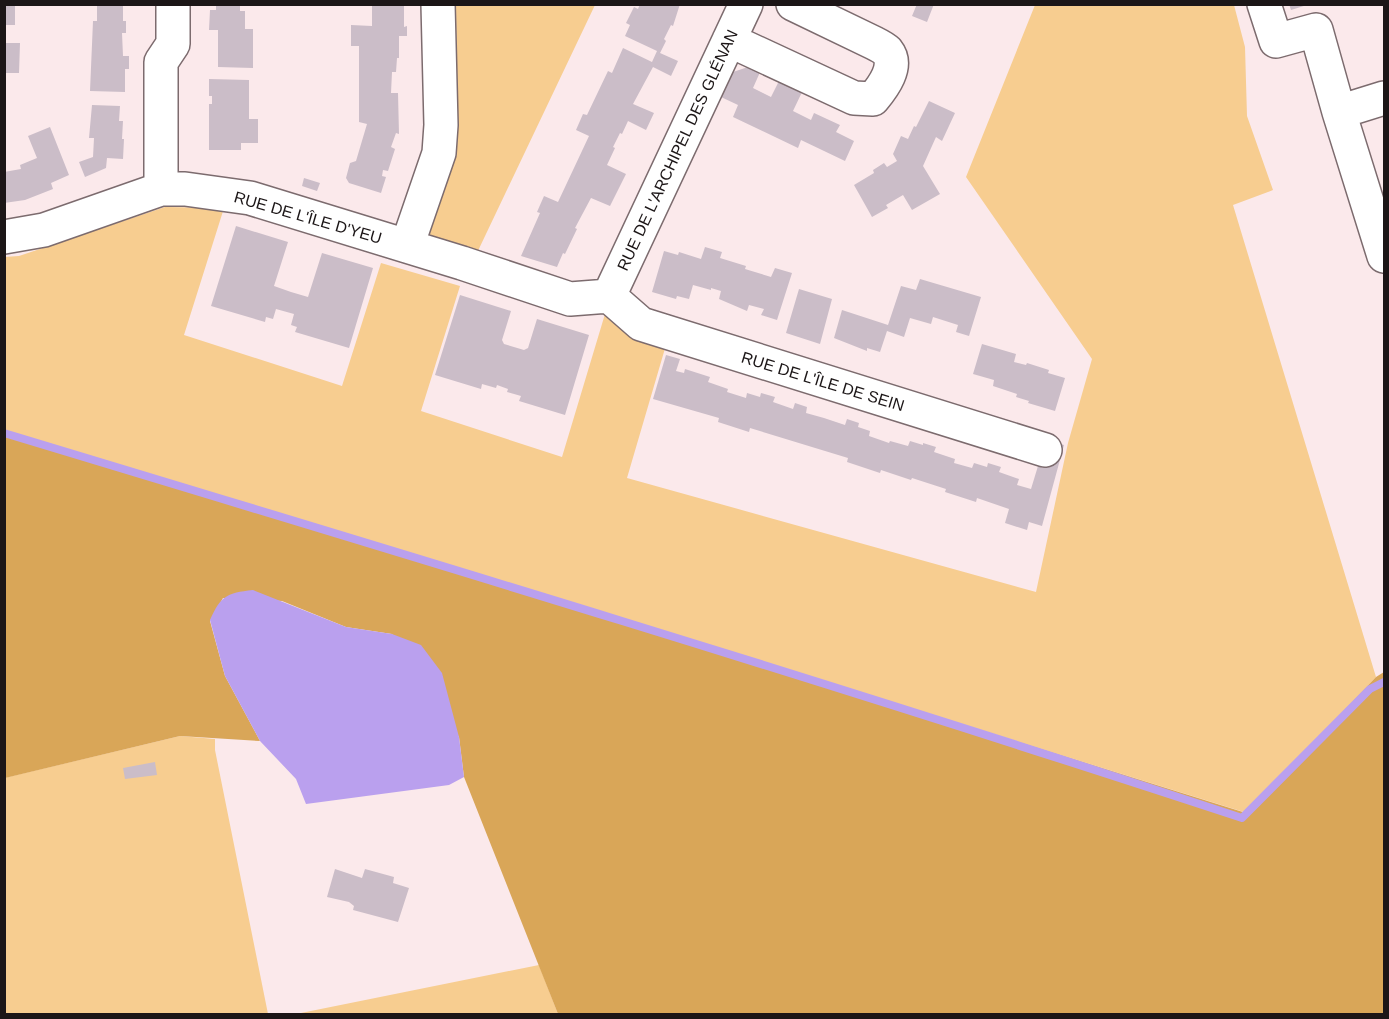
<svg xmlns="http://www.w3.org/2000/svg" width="1389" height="1019" font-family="Arial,sans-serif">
<rect width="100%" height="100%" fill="#fbe9eb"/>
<!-- green -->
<path fill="#f7cd90" d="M 456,5 L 595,5 L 476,255 L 432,242 L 426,228 L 457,138 Z
M 1035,5 L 1234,5 L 1245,47 L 1247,116 L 1273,190 L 1233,205 L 1376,677 L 1247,813 L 824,681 L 5,436 L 4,257 L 19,256 L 165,207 L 224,208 L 184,335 L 342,386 L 381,263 L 460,286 L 421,411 L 562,457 L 605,314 L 666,345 L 627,478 L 1036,592 L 1068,443 L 1092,359 L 966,177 Z
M 180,736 L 215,739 L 215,750 L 268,1014 L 5,1014 L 4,778 Z
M 539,965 L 558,1014 L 296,1014 Z"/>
<!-- forest -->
<path fill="#d9a658" d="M 4,436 L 824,681 L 1246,813 L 1376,677 L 1384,672 L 1384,1014 L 558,1014 L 464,777 L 459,737 L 392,634 L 346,627 L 282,601 L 223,598 L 210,621 L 225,676 L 260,741 L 180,736 L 5,778 Z"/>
<!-- water -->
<path fill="#baa0ee" d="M 253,590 L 346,627 L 392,634 L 421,645 L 442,673 L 459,737 L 464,777 L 449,785 L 306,804 L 296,779 L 260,741 L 225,676 L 210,620 C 221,596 226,593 253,590 Z"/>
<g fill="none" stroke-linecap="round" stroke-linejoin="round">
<!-- stream -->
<path stroke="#baa0ee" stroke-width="8" d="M 4,433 C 418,558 832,683 1242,818 L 1370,689 L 1384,682"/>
</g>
<!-- building -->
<path fill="#cbbdc8" d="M 4,4 L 15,4 L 15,25 L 4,25 Z
M 97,4 L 123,4 L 123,21 L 126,21 L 126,33 L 122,33 L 123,56 L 129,56 L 129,69 L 125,69 L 125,92 L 90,91 L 93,21 L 97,21 Z
M 216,4 L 240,4 L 240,11 L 245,11 L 245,29 L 253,29 L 253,68 L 218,67 L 218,30 L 209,30 L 210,10 L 216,10 Z
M 372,4 L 404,4 L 404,27 L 407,26 L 407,36 L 399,36 L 399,58 L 397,58 L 396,72 L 392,72 L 391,93 L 398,93 L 399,134 L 396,133 L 391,147 L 395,149 L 388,171 L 383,170 L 382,176 L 386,177 L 381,193 L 349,183 L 346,178 L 350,163 L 356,161 L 367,124 L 359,122 L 359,46 L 351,46 L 351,25 L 372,26 Z
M 640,4 L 680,4 L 673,26 L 671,25 L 664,39 L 666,41 L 660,53 L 678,61 L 671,76 L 653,67 L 633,104 L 654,113 L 646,130 L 628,121 L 622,134 L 620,133 L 613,147 L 615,148 L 607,165 L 626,174 L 610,206 L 591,198 L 575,228 L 577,229 L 565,254 L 563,253 L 557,267 L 521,256 L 540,213 L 537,212 L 544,196 L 558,202 L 589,136 L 576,130 L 583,114 L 587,115 L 608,71 L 612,73 L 623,48 L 652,62 L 657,51 L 625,36 L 630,25 L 626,23 L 634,7 L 638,9 Z
M 917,4 L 934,4 L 927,22 L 912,16 Z
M 1289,4 L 1307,4 L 1307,5 L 1291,10 Z
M 4,43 L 20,43 L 19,73 L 4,73 Z
M 751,66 L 761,70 L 753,88 L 771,97 L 780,79 L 803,90 L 793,111 L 811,120 L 814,113 L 840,125 L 836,132 L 854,141 L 845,161 L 801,140 L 798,148 L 733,117 L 738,105 L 721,97 L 733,72 Z
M 209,79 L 249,80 L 249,119 L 258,119 L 258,143 L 241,143 L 241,150 L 209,150 L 209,104 L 212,104 L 212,96 L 209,96 Z
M 929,101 L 955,113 L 942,141 L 936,137 L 923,166 L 940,194 L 912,210 L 903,195 L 886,205 L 888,208 L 872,217 L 854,185 L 874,173 L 873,170 L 884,163 L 887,167 L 897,161 L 893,154 L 901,136 L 908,139 L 914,126 L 916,127 Z
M 92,105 L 120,106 L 119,121 L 123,121 L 122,139 L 124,139 L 123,159 L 107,158 L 106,168 L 85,177 L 79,162 L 93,157 L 94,138 L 89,138 Z
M 50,127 L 69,175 L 51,183 L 53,189 L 25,200 L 4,203 L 4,172 L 21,169 L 20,165 L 37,158 L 28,136 Z
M 304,178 L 320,183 L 317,191 L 302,186 Z
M 236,226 L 288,242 L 274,286 L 291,292 L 308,297 L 322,253 L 373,268 L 349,348 L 295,332 L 297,327 L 291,325 L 294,314 L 276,309 L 273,319 L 266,317 L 265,322 L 211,306 Z
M 705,247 L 722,252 L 720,258 L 746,266 L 745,269 L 771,277 L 775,268 L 792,273 L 777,320 L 761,315 L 764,309 L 749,305 L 747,311 L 719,299 L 721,291 L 711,288 L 711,290 L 693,285 L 689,299 L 677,296 L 676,299 L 652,292 L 664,251 L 678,255 L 679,252 L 701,259 Z
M 920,279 L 981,297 L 969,336 L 956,332 L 958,325 L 933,317 L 931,324 L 910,318 L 904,337 L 887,331 L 880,352 L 867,348 L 867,351 L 834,338 L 842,310 L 888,325 L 901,286 L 916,290 Z
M 799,289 L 832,299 L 820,344 L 786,333 Z
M 460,295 L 511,311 L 502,340 L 504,344 L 524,350 L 528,348 L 537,319 L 589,335 L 565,415 L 519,401 L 521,396 L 507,392 L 508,389 L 497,385 L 496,388 L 482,384 L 481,389 L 435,375 Z
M 982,344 L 1016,354 L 1014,362 L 1026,365 L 1027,363 L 1049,370 L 1048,373 L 1065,378 L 1055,411 L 1028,403 L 1029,401 L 1016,397 L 1017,394 L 993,386 L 994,380 L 973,374 Z
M 666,355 L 680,359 L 676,371 L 684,373 L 685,369 L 710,377 L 708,382 L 728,389 L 727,392 L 746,398 L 747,393 L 760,397 L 761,393 L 775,397 L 773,402 L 793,409 L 795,403 L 807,407 L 806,413 L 824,418 L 845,425 L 847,419 L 859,423 L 858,427 L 870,431 L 869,436 L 889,443 L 890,441 L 908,446 L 910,441 L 923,445 L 923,443 L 936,447 L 934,452 L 955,459 L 954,463 L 972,468 L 974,463 L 987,467 L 988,463 L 1001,467 L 999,472 L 1019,479 L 1017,485 L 1031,489 L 1038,466 L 1043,468 L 1051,441 L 1064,445 L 1042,526 L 1029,522 L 1027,530 L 1005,523 L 1009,509 L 977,498 L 976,502 L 945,492 L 946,489 L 912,478 L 911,480 L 881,470 L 880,473 L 847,462 L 848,458 L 750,428 L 749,432 L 718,422 L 719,418 L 653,399 Z
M 155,762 L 157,775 L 125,779 L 123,768 Z
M 335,869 L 362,878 L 365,869 L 394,877 L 393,883 L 409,888 L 398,922 L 353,910 L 354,906 L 349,902 L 327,897 Z"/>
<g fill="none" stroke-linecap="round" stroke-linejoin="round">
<defs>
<path id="minor" d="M 1264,4 L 1276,41 L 1316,30 L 1339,112 L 1384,256
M 729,40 L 854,98 L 873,99 C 883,87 899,66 887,51 C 884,48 878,45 874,43 L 793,4
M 1339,112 L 1384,98
M 161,189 L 161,62 L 173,44 L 173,4
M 4,237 L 44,230 L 161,189 L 185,189 L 250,198 L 462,263 L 570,299 L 609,296
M 407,246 L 439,153 L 441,125 L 438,4
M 609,296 L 641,324 L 1045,450
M 609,296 L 746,4"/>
</defs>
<!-- minor casing -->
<use href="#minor" stroke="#7c6b6e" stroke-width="36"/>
<!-- minor -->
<use href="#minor" stroke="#fff" stroke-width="33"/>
</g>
<g text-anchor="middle" stroke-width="6" stroke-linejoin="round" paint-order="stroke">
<!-- street labels -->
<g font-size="16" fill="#1c1617" stroke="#fff">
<text transform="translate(677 150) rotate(-65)" y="6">RUE DE L'ARCHIPEL DES GLÉNAN</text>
<text transform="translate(308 217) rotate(16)" y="6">RUE DE L'ÎLE D'YEU</text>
<text transform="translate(823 381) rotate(17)" y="6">RUE DE L'ÎLE DE SEIN</text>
</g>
</g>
<!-- border -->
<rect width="1389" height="1019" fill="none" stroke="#1c1617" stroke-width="12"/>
</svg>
